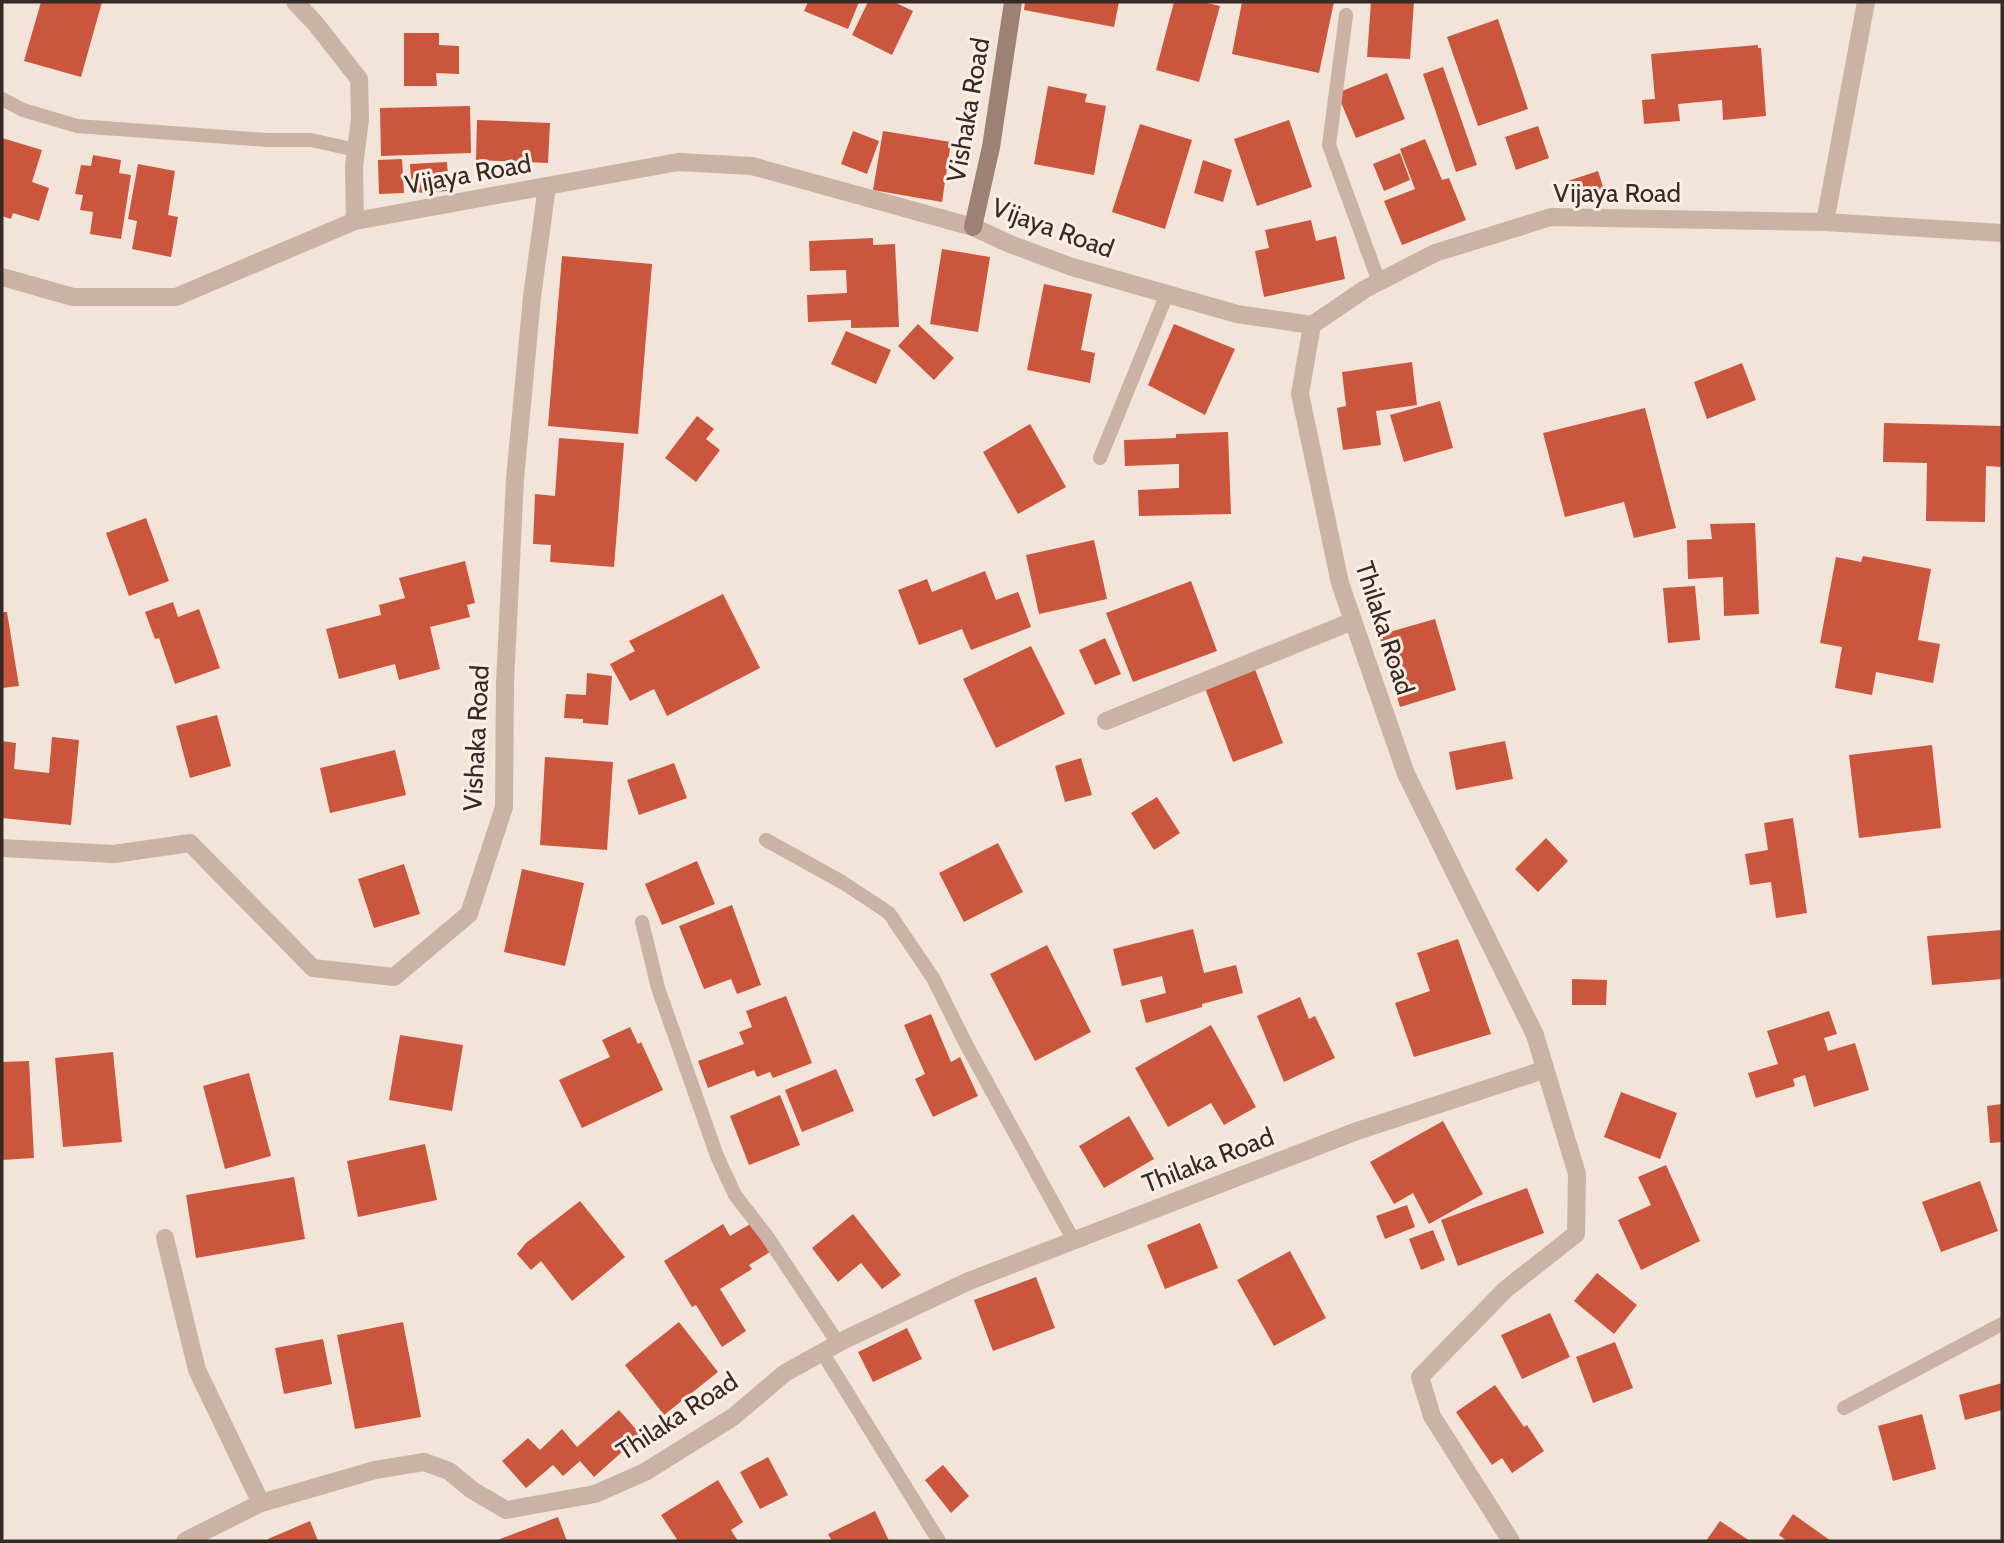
<svg xmlns="http://www.w3.org/2000/svg" width="2004" height="1543" font-family="Cabin,sans-serif">
<rect width="100%" height="100%" fill="#f2e4d8"/>
<!-- building -->
<path fill="#ca563e" d="M 41,2 L 102,2 L 81,77 L 24,61 Z
M 808,2 L 859,2 L 848,29 L 804,11 Z
M 868,2 L 894,2 L 913,11 L 892,55 L 852,35 Z
M 1025,2 L 1119,2 L 1114,27 L 1024,10 Z
M 1174,2 L 1203,2 L 1220,6 L 1199,82 L 1156,70 Z
M 1242,2 L 1334,2 L 1319,73 L 1232,54 Z
M 1371,2 L 1414,2 L 1410,59 L 1367,57 Z
M 1498,19 L 1528,109 L 1478,126 L 1447,37 Z
M 404,33 L 439,33 L 439,45 L 459,46 L 459,74 L 436,73 L 437,86 L 404,86 Z
M 1758,45 L 1758,48 L 1761,48 L 1766,116 L 1723,120 L 1722,100 L 1678,104 L 1680,121 L 1644,124 L 1642,100 L 1655,99 L 1651,54 Z
M 1443,67 L 1477,165 L 1456,172 L 1423,74 Z
M 1387,73 L 1405,119 L 1356,138 L 1337,93 Z
M 1048,86 L 1087,94 L 1085,102 L 1106,106 L 1094,175 L 1034,164 Z
M 470,106 L 471,153 L 381,156 L 380,108 Z
M 477,120 L 550,123 L 548,163 L 476,160 Z
M 1289,120 L 1312,187 L 1257,206 L 1234,139 Z
M 1140,124 L 1192,140 L 1165,229 L 1112,212 Z
M 1538,126 L 1549,158 L 1516,170 L 1505,137 Z
M 853,131 L 879,141 L 867,174 L 841,164 Z
M 883,131 L 951,142 L 942,202 L 873,190 Z
M 2,138 L 42,150 L 32,182 L 49,188 L 39,221 L 13,213 L 11,219 L 2,216 Z
M 1425,139 L 1442,180 L 1449,178 L 1466,220 L 1402,245 L 1384,201 L 1415,189 L 1400,149 Z
M 1400,153 L 1410,180 L 1384,191 L 1373,164 Z
M 93,155 L 121,160 L 119,173 L 131,175 L 121,239 L 90,234 L 93,212 L 80,210 L 83,195 L 75,194 L 81,165 L 91,166 Z
M 402,159 L 404,193 L 379,194 L 378,160 Z
M 1203,160 L 1232,170 L 1223,202 L 1194,193 Z
M 447,162 L 449,191 L 412,193 L 410,164 Z
M 138,164 L 175,171 L 168,215 L 178,217 L 171,257 L 132,249 L 137,221 L 128,219 Z
M 1598,171 L 1605,193 L 1576,203 L 1568,181 Z
M 1311,220 L 1316,241 L 1336,236 L 1345,279 L 1264,297 L 1255,251 L 1269,248 L 1265,230 Z
M 873,238 L 873,245 L 895,244 L 899,327 L 851,328 L 851,320 L 808,322 L 807,295 L 847,293 L 846,270 L 810,271 L 809,241 Z
M 942,249 L 990,257 L 978,332 L 930,324 Z
M 562,256 L 652,264 L 638,434 L 548,426 Z
M 1044,284 L 1092,294 L 1081,350 L 1095,353 L 1090,383 L 1027,370 Z
M 918,324 L 954,358 L 934,380 L 898,346 Z
M 1174,324 L 1235,349 L 1205,415 L 1148,385 Z
M 846,331 L 891,350 L 876,384 L 831,364 Z
M 1412,362 L 1417,405 L 1376,411 L 1381,445 L 1343,450 L 1337,408 L 1346,406 L 1342,372 Z
M 1742,363 L 1756,400 L 1707,419 L 1694,382 Z
M 1440,401 L 1453,448 L 1404,462 L 1390,415 Z
M 1645,408 L 1676,528 L 1634,538 L 1624,502 L 1565,517 L 1543,433 Z
M 697,416 L 714,429 L 706,439 L 720,450 L 696,482 L 665,458 Z
M 1884,423 L 2002,426 L 2002,467 L 1986,466 L 1985,522 L 1926,521 L 1927,463 L 1883,462 Z
M 1030,424 L 1066,487 L 1018,514 L 983,452 Z
M 1228,432 L 1231,514 L 1139,516 L 1138,490 L 1179,488 L 1179,464 L 1125,466 L 1124,440 L 1176,438 L 1176,434 Z
M 559,438 L 624,443 L 614,567 L 550,562 L 551,545 L 533,544 L 535,494 L 555,496 Z
M 146,518 L 169,581 L 129,596 L 106,533 Z
M 1755,523 L 1759,614 L 1724,616 L 1723,577 L 1688,579 L 1687,540 L 1712,539 L 1710,524 Z
M 1094,540 L 1107,599 L 1039,614 L 1026,555 Z
M 1863,556 L 1931,569 L 1918,640 L 1940,644 L 1933,683 L 1876,672 L 1872,695 L 1835,688 L 1842,647 L 1820,643 L 1836,557 L 1861,562 Z
M 465,561 L 475,603 L 467,605 L 470,617 L 430,627 L 440,669 L 399,680 L 395,664 L 339,679 L 326,629 L 381,615 L 379,605 L 405,598 L 399,578 Z
M 985,571 L 996,600 L 1018,592 L 1031,627 L 971,650 L 962,629 L 919,645 L 898,590 L 927,579 L 932,592 Z
M 1191,581 L 1217,651 L 1133,682 L 1106,613 Z
M 1695,586 L 1700,640 L 1668,643 L 1663,588 Z
M 723,594 L 760,668 L 667,716 L 654,689 L 630,701 L 610,664 L 635,651 L 629,641 Z
M 173,602 L 178,617 L 199,609 L 220,668 L 175,684 L 159,638 L 155,639 L 145,612 Z
M 2,612 L 7,612 L 19,686 L 2,688 Z
M 1435,619 L 1456,690 L 1400,707 L 1379,635 Z
M 1105,638 L 1121,674 L 1095,685 L 1079,650 Z
M 1031,646 L 1065,714 L 996,748 L 963,679 Z
M 1253,664 L 1283,743 L 1233,762 L 1203,683 Z
M 587,673 L 612,676 L 608,725 L 583,723 L 583,719 L 564,718 L 566,694 L 586,695 Z
M 217,715 L 231,766 L 190,778 L 176,726 Z
M 52,737 L 79,740 L 71,825 L 2,818 L 2,741 L 16,743 L 14,769 L 49,773 Z
M 1505,741 L 1513,779 L 1456,790 L 1449,752 Z
M 1932,745 L 1941,828 L 1859,838 L 1849,755 Z
M 395,750 L 406,795 L 330,813 L 320,768 Z
M 545,757 L 613,762 L 607,850 L 540,845 Z
M 1081,758 L 1092,795 L 1065,802 L 1055,766 Z
M 674,763 L 687,798 L 639,815 L 627,780 Z
M 1157,797 L 1180,833 L 1154,850 L 1131,813 Z
M 1793,818 L 1807,913 L 1776,918 L 1771,882 L 1750,885 L 1745,854 L 1768,850 L 1764,823 Z
M 1546,838 L 1568,861 L 1538,892 L 1515,869 Z
M 998,843 L 1023,892 L 964,922 L 939,873 Z
M 697,861 L 715,904 L 662,925 L 645,884 Z
M 404,864 L 420,914 L 374,928 L 358,879 Z
M 522,869 L 584,883 L 565,966 L 504,952 Z
M 732,905 L 761,985 L 737,994 L 731,979 L 704,989 L 679,926 Z
M 1193,929 L 1204,973 L 1236,965 L 1243,993 L 1202,1004 L 1202,1007 L 1146,1023 L 1140,1000 L 1166,993 L 1162,976 L 1122,986 L 1113,949 Z
M 2002,930 L 2002,979 L 1932,985 L 1927,936 Z
M 1458,939 L 1491,1034 L 1414,1057 L 1395,1003 L 1430,991 L 1417,953 Z
M 1047,945 L 1091,1032 L 1035,1061 L 990,974 Z
M 1572,979 L 1607,980 L 1606,1005 L 1572,1005 Z
M 786,996 L 812,1063 L 773,1078 L 770,1072 L 757,1077 L 754,1070 L 708,1088 L 698,1061 L 744,1044 L 739,1032 L 752,1027 L 746,1011 Z
M 1300,997 L 1309,1019 L 1315,1016 L 1335,1058 L 1284,1082 L 1257,1016 Z
M 1829,1011 L 1837,1034 L 1824,1038 L 1828,1051 L 1855,1043 L 1869,1090 L 1814,1107 L 1805,1075 L 1793,1079 L 1795,1086 L 1756,1098 L 1748,1073 L 1778,1064 L 1767,1031 Z
M 931,1014 L 951,1062 L 960,1057 L 978,1096 L 933,1117 L 915,1079 L 925,1074 L 904,1025 Z
M 1211,1025 L 1256,1107 L 1224,1125 L 1211,1103 L 1168,1127 L 1135,1068 Z
M 630,1027 L 638,1044 L 641,1042 L 663,1090 L 582,1128 L 559,1080 L 610,1057 L 602,1040 Z
M 400,1035 L 463,1045 L 452,1111 L 389,1100 Z
M 113,1052 L 122,1142 L 63,1147 L 55,1058 Z
M 29,1061 L 34,1158 L 2,1160 L 2,1062 Z
M 836,1069 L 854,1111 L 802,1132 L 785,1090 Z
M 249,1073 L 271,1156 L 225,1169 L 203,1086 Z
M 1621,1092 L 1677,1113 L 1660,1159 L 1604,1137 Z
M 780,1095 L 800,1145 L 749,1165 L 730,1116 Z
M 2002,1104 L 2002,1142 L 1990,1143 L 1987,1106 Z
M 1129,1116 L 1154,1159 L 1104,1188 L 1079,1146 Z
M 1443,1121 L 1483,1194 L 1429,1224 L 1413,1193 L 1394,1204 L 1370,1162 Z
M 425,1144 L 437,1200 L 358,1217 L 347,1161 Z
M 1666,1165 L 1700,1241 L 1641,1270 L 1618,1220 L 1651,1205 L 1638,1177 Z
M 294,1177 L 305,1239 L 196,1258 L 186,1195 Z
M 1980,1181 L 1998,1231 L 1941,1252 L 1922,1202 Z
M 1527,1188 L 1544,1233 L 1458,1266 L 1441,1220 Z
M 580,1201 L 625,1257 L 572,1301 L 541,1261 L 531,1270 L 517,1254 L 526,1243 Z
M 1407,1205 L 1415,1227 L 1385,1239 L 1376,1216 Z
M 853,1214 L 901,1275 L 882,1289 L 861,1263 L 838,1282 L 812,1248 Z
M 752,1223 L 770,1252 L 749,1265 L 752,1269 L 720,1289 L 746,1331 L 722,1347 L 696,1305 L 692,1307 L 664,1261 L 723,1224 L 730,1236 Z
M 1200,1223 L 1218,1268 L 1165,1289 L 1147,1245 Z
M 1433,1230 L 1445,1260 L 1421,1270 L 1409,1239 Z
M 1290,1251 L 1326,1318 L 1274,1346 L 1237,1280 Z
M 1597,1273 L 1637,1305 L 1614,1334 L 1574,1301 Z
M 1036,1277 L 1055,1328 L 993,1351 L 974,1300 Z
M 1550,1313 L 1570,1357 L 1522,1379 L 1501,1335 Z
M 403,1322 L 421,1417 L 355,1429 L 337,1335 Z
M 679,1322 L 718,1372 L 664,1415 L 625,1365 Z
M 907,1328 L 922,1359 L 873,1382 L 858,1352 Z
M 323,1339 L 332,1384 L 284,1394 L 275,1348 Z
M 1615,1342 L 1633,1388 L 1593,1403 L 1576,1357 Z
M 2002,1383 L 2002,1410 L 1965,1420 L 1959,1395 Z
M 1495,1385 L 1524,1427 L 1527,1425 L 1544,1451 L 1512,1473 L 1502,1458 L 1492,1465 L 1456,1412 Z
M 619,1410 L 641,1435 L 594,1477 L 580,1461 L 563,1476 L 553,1465 L 526,1488 L 502,1461 L 528,1438 L 540,1450 L 562,1429 L 577,1447 Z
M 1922,1414 L 1936,1469 L 1893,1481 L 1878,1426 Z
M 768,1457 L 788,1495 L 760,1509 L 740,1472 Z
M 943,1465 L 969,1496 L 951,1513 L 925,1480 Z
M 718,1480 L 743,1522 L 731,1530 L 738,1541 L 678,1541 L 661,1515 Z
M 875,1511 L 889,1541 L 832,1541 L 828,1534 Z
M 1793,1514 L 1831,1541 L 1787,1541 L 1779,1535 Z
M 558,1517 L 567,1541 L 495,1541 Z
M 310,1521 L 318,1541 L 269,1541 L 268,1539 Z
M 1720,1521 L 1750,1541 L 1706,1541 Z"/>
<g fill="none" stroke-linecap="round" stroke-linejoin="round">
<!-- lane -->
<path stroke="#cab3a4" stroke-width="14" d="M 1346,15 L 1329,145 L 1379,282
M 2,99 L 23,110 L 77,126 L 267,140 L 311,140 L 356,150
M 1100,458 L 1167,294
M 766,840 L 842,882 L 889,913 L 933,978 L 967,1046 L 1074,1241
M 642,922 L 658,988 L 717,1156 L 735,1195 L 766,1235 L 838,1343
M 822,1352 L 939,1541
M 1844,1408 L 2002,1324"/>
<!-- street -->
<path stroke="#cab3a4" stroke-width="18" d="M 295,2 L 315,23 L 359,79 L 360,119 L 354,166 L 355,221
M 1825,222 L 1866,2
M 2,277 L 73,297 L 176,297 L 355,221 L 678,162 L 752,166 L 973,227 L 1010,244 L 1072,267 L 1167,294 L 1237,314 L 1312,325 L 1365,289 L 1435,253 L 1551,217 L 1825,222 L 2002,233
M 1312,325 L 1300,394 L 1340,583 L 1406,774 L 1535,1035 L 1577,1174 L 1576,1234 L 1506,1289 L 1420,1377 L 1432,1416 L 1511,1541
M 1106,721 L 1353,621
M 2,848 L 114,854 L 190,843 L 313,968 L 394,977 L 469,914 L 504,807 L 505,683 L 515,479 L 532,297 L 547,186
M 165,1238 L 197,1370 L 261,1503
M 185,1541 L 261,1503 L 375,1470 L 424,1462 L 449,1471 L 472,1490 L 506,1510 L 595,1494 L 645,1472 L 733,1417 L 785,1373 L 846,1339 L 969,1281 L 1357,1131 L 1544,1070"/>
<!-- secondary -->
<path stroke="#9e8175" stroke-width="18" d="M 973,227 L 991,147 L 1013,2"/>
</g>
<g text-anchor="middle" stroke-width="6" stroke-linejoin="round" paint-order="stroke">
<!-- street labels -->
<g font-size="26" fill="#352a26" stroke="#faeee5">
<text transform="translate(968 110) rotate(-80)" y="9">Vishaka Road</text>
<text transform="translate(468 174) rotate(-10)" y="9">Vijaya Road</text>
<text x="1617" y="202">Vijaya Road</text>
<text transform="translate(1053 228) rotate(20)" y="9">Vijaya Road</text>
<text transform="translate(1385 628) rotate(72)" y="9">Thilaka Road</text>
<text transform="translate(476 738) rotate(-87)" y="9">Vishaka Road</text>
<text transform="translate(1208 1160) rotate(-21)" y="9">Thilaka Road</text>
<text transform="translate(677 1416) rotate(-33)" y="9">Thilaka Road</text>
</g>
</g>
<!-- border -->
<rect width="2004" height="1543" fill="none" stroke="#352a26" stroke-width="7"/>
</svg>
